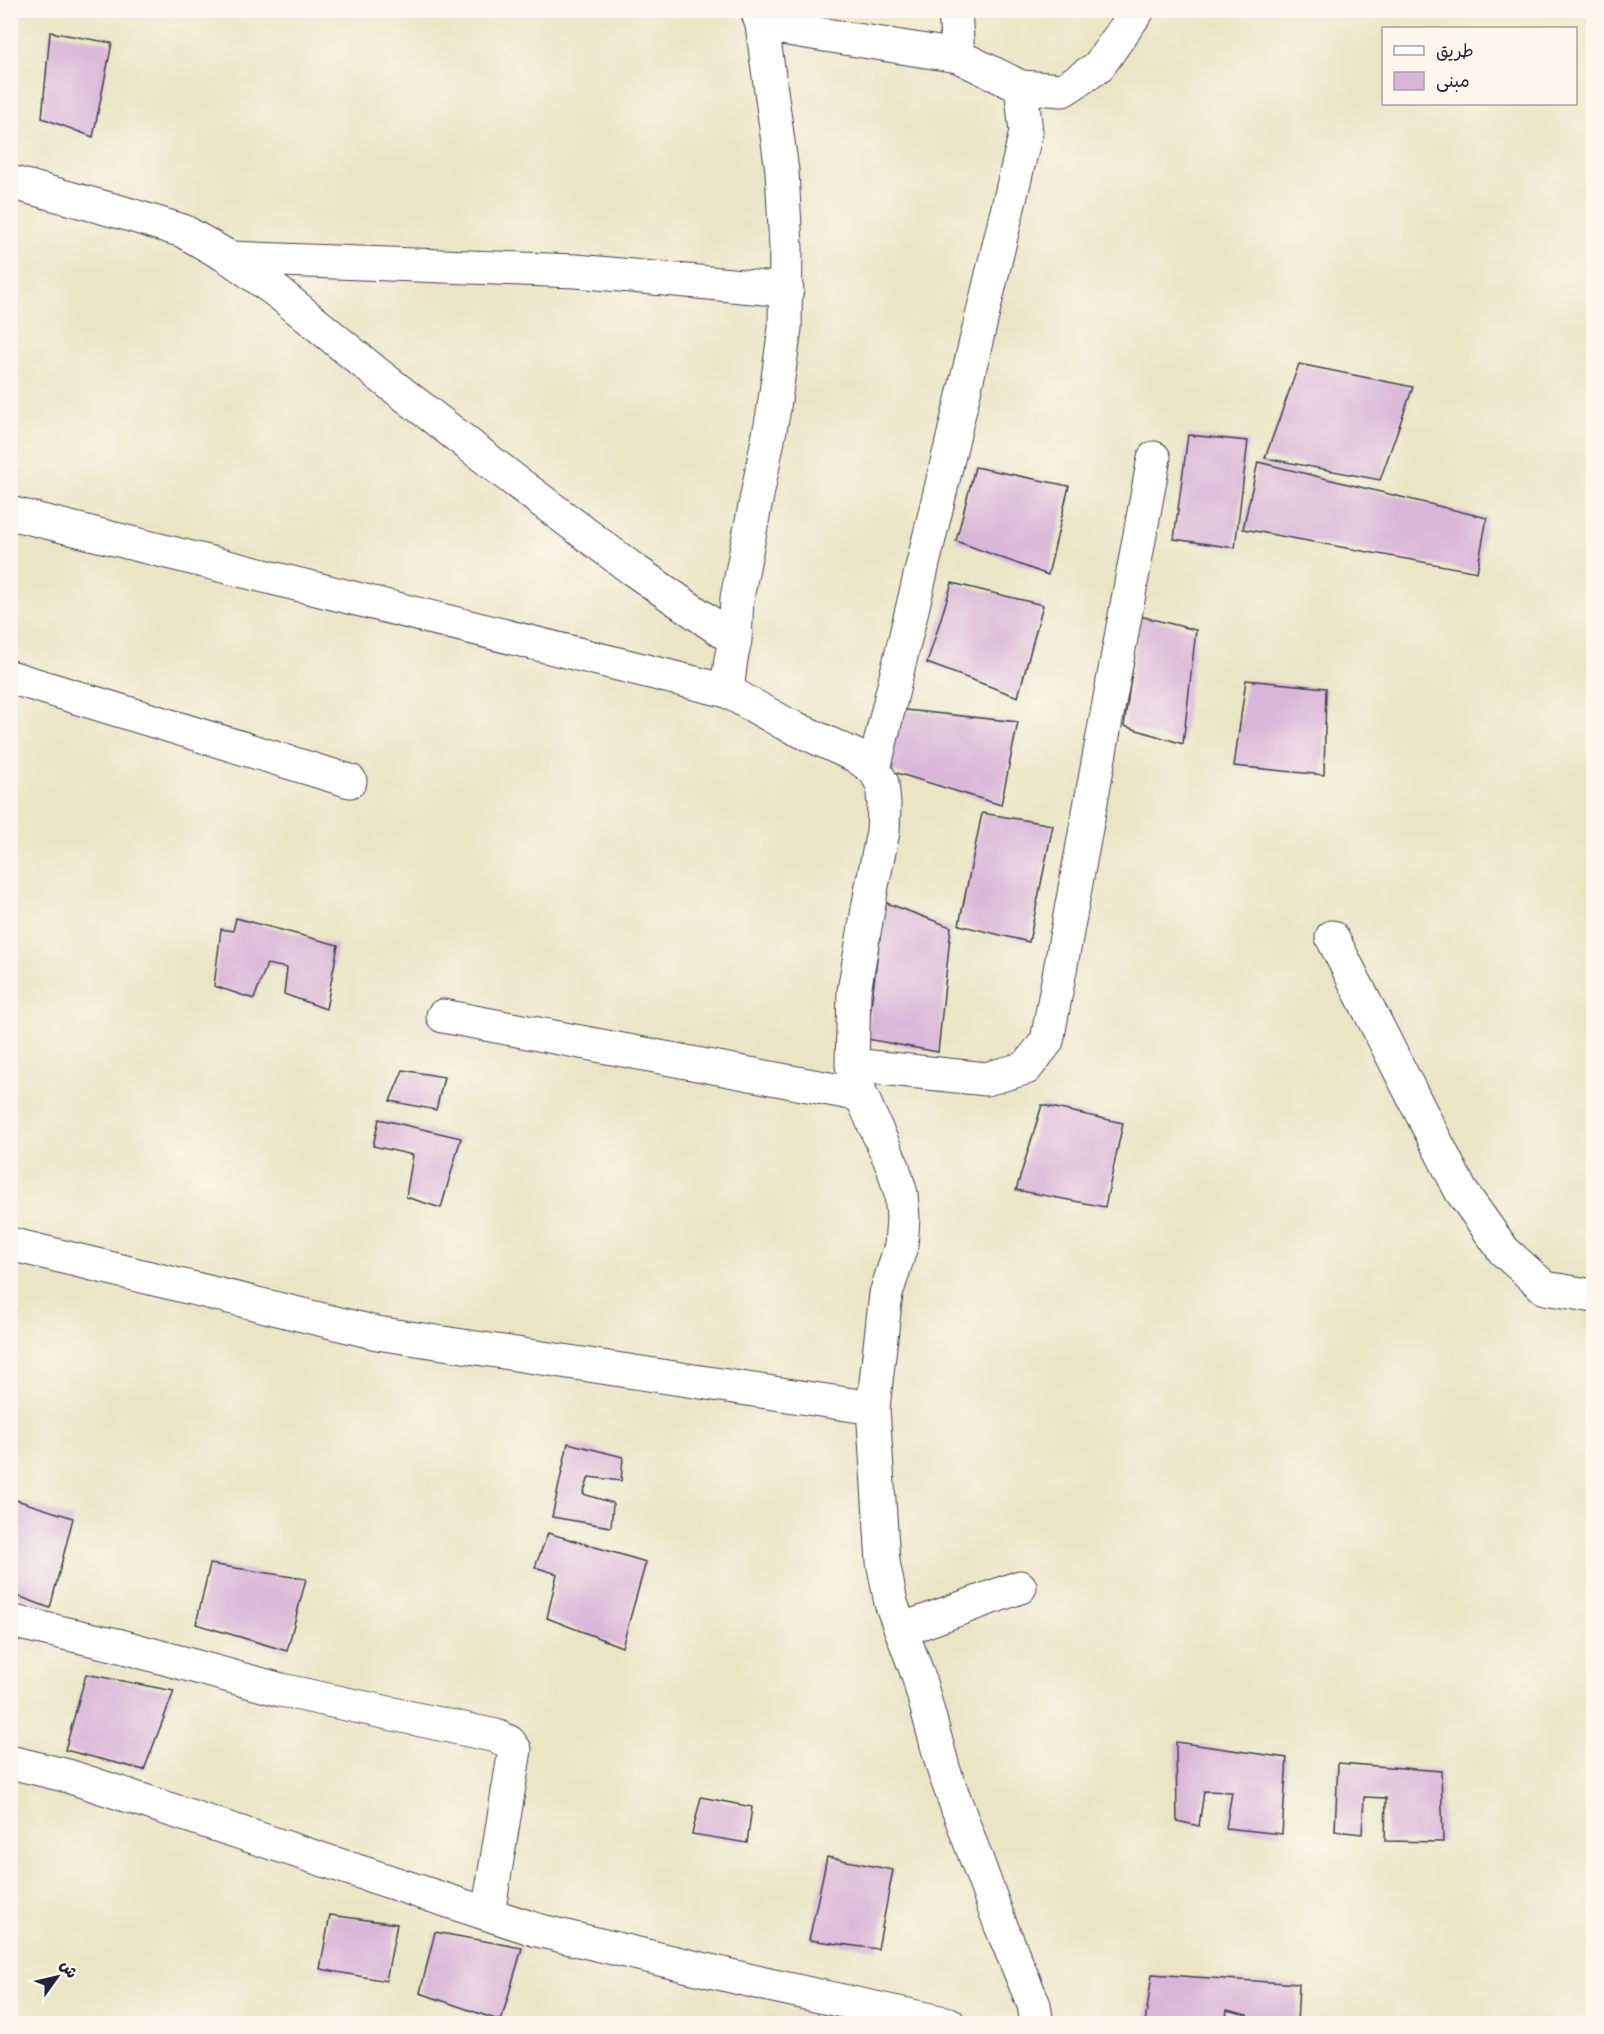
<svg xmlns="http://www.w3.org/2000/svg" width="1604" height="2034" font-family="Kalam,'Playpen Sans Arabic',sans-serif">
<rect width="100%" height="100%" fill="#fbf7ec"/>
<filter id="ink" filterUnits="userSpaceOnUse"><feTurbulence type="fractalNoise" baseFrequency=".0167" numOctaves="2"/><feDisplacementMap in="SourceGraphic" scale="12" xChannelSelector="R" yChannelSelector="G"/><feConvolveMatrix kernelMatrix="1 2 1 2 8 2 1 2 1" color-interpolation-filters="sRGB"/></filter>
<filter id="wash" filterUnits="userSpaceOnUse"><feTurbulence type="fractalNoise" baseFrequency=".008" numOctaves="4" result="noise"/><feDisplacementMap in="SourceGraphic" scale="24" xChannelSelector="R" yChannelSelector="G"/><feGaussianBlur stdDeviation="1.35" result="paint"/><feColorMatrix in="noise" values="0 0 0 0 0 0 0 0 0 0 0 0 0 0 0 0 0 1.4 0 .05"/><feComposite in="paint" operator="in"/></filter>
<g filter="url(#wash)">
<rect width="100%" height="100%" fill="#ebe5c6"/>
<g id="blocks">
<!-- building -->
<path fill="#d9b6d8" d="M 823,10 L 837,10 L 837,11 L 824,15 Z
M 50,32 L 112,43 L 93,137 L 42,118 Z
M 1299,364 L 1413,387 L 1380,480 L 1265,458 Z
M 1188,435 L 1248,441 L 1235,548 L 1174,539 Z
M 1258,462 L 1487,518 L 1477,572 L 1243,529 Z
M 975,467 L 1069,486 L 1048,575 L 956,541 Z
M 952,583 L 1043,605 L 1018,697 L 927,663 Z
M 1140,616 L 1196,630 L 1183,744 L 1124,726 Z
M 1246,680 L 1326,688 L 1324,775 L 1234,766 Z
M 896,709 L 1018,722 L 1001,805 L 887,770 Z
M 982,813 L 1053,825 L 1029,942 L 959,925 Z
M 884,902 L 951,927 L 938,1052 L 867,1039 Z
M 236,918 L 338,945 L 326,1009 L 284,994 L 287,968 L 267,964 L 254,999 L 214,986 L 221,929 L 233,931 Z
M 403,1070 L 444,1077 L 436,1110 L 390,1101 Z
M 1042,1105 L 1123,1123 L 1105,1207 L 1016,1190 Z
M 379,1119 L 461,1138 L 441,1208 L 406,1197 L 413,1155 L 373,1146 Z
M 568,1443 L 623,1457 L 621,1481 L 589,1477 L 583,1494 L 613,1503 L 611,1527 L 552,1517 Z
M 10,1498 L 73,1518 L 50,1608 L 10,1593 Z
M 548,1533 L 646,1562 L 622,1647 L 547,1618 L 557,1574 L 535,1567 Z
M 210,1564 L 306,1579 L 287,1651 L 196,1624 Z
M 86,1674 L 174,1691 L 144,1770 L 65,1750 Z
M 1176,1742 L 1287,1758 L 1282,1834 L 1226,1828 L 1232,1792 L 1204,1791 L 1199,1826 L 1177,1821 Z
M 1338,1763 L 1441,1771 L 1443,1842 L 1385,1841 L 1386,1798 L 1364,1797 L 1362,1834 L 1335,1831 Z
M 701,1797 L 752,1807 L 747,1843 L 692,1834 Z
M 827,1857 L 893,1870 L 878,1949 L 809,1940 Z
M 330,1915 L 397,1924 L 386,1981 L 320,1969 Z
M 435,1932 L 522,1948 L 501,2021 L 420,1993 Z
M 1152,1974 L 1299,1984 L 1297,2024 L 1246,2024 L 1247,2015 L 1227,2010 L 1225,2024 L 1145,2024 Z"/>
</g>
</g>
<g filter="url(#ink)">
<use href="#blocks" fill-opacity="0" stroke="#403f50" stroke-width="1.5"/>
<g fill="none" stroke-linecap="round" stroke-linejoin="round">
<defs>
<path id="minor" d="M 955,10 L 958,56
M 762,25 L 958,56 L 1021,87 L 1026,132 L 874,769
M 1021,87 L 1063,90 L 1098,67 L 1138,10
M 10,182 L 124,213 L 183,231 L 230,258 L 280,294 L 375,372 L 510,477 L 631,568 L 735,640
M 230,258 L 576,271 L 787,290
M 10,513 L 727,691 L 784,723 L 856,756 L 874,769 L 882,783 L 884,804 L 883,832 L 872,886 L 854,991 L 852,1065 L 861,1095 L 893,1167 L 901,1194 L 903,1218 L 901,1246 L 886,1294 L 873,1408 L 883,1562 L 891,1603 L 918,1675 L 944,1771 L 1001,1926 L 1034,2005 L 1037,2024
M 10,677 L 350,781
M 727,691 L 731,659 L 735,640 L 737,598 L 773,414 L 785,328 L 786,248 L 782,171 L 762,25 L 757,10
M 1332,937 L 1461,1191 L 1504,1251 L 1545,1288 L 1594,1296
M 443,1016 L 861,1095
M 852,1065 L 986,1079 L 1026,1068 L 1047,1041 L 1154,458
M 10,1244 L 377,1333 L 873,1408
M 10,1621 L 117,1645 L 281,1690 L 496,1736 L 509,1742 L 515,1750 L 488,1914 L 537,1930 L 769,1985 L 949,2024
M 901,1630 L 1020,1587
M 10,1762 L 68,1776 L 488,1914"/>
</defs>
<!-- minor casing -->
<use href="#minor" stroke="#403f50" stroke-width="35"/>
<!-- minor -->
<use href="#minor" stroke="#fff" stroke-width="33"/>
</g>
</g>
<!-- margin -->
<rect width="1604" height="2034" fill="none" stroke="#fbf7ec" stroke-width="36"/>
<!-- legend -->
<rect x="1382" y="27" width="195" height="78" fill="#fbf7ec" stroke="#a4a2a5" stroke-width="1.5"/>
<rect x="1394" y="46" width="30" height="9" fill="#ffffff" stroke="#a4a2a5" stroke-width="1.5"/>
<text x="1436" y="57" font-size="18" fill="#22223b">طريق</text>
<rect x="1394" y="72" width="30" height="18" fill="#d9b6d8" stroke="#a4a2a5" stroke-width="1.5"/>
<text x="1436" y="87" font-size="18" fill="#22223b">مبنى</text>
<!-- north arrow -->
<g transform="translate(57 1977) rotate(56)" stroke="#fbf7ec" stroke-width="4.5" paint-order="stroke">
<path d="M0-4.5L10 22L0 15L-10 22Z" fill="#22223b"/>
<text y="-9" font-size="16" font-weight="bold" text-anchor="middle" fill="#22223b">ش</text>
</g>
</svg>
